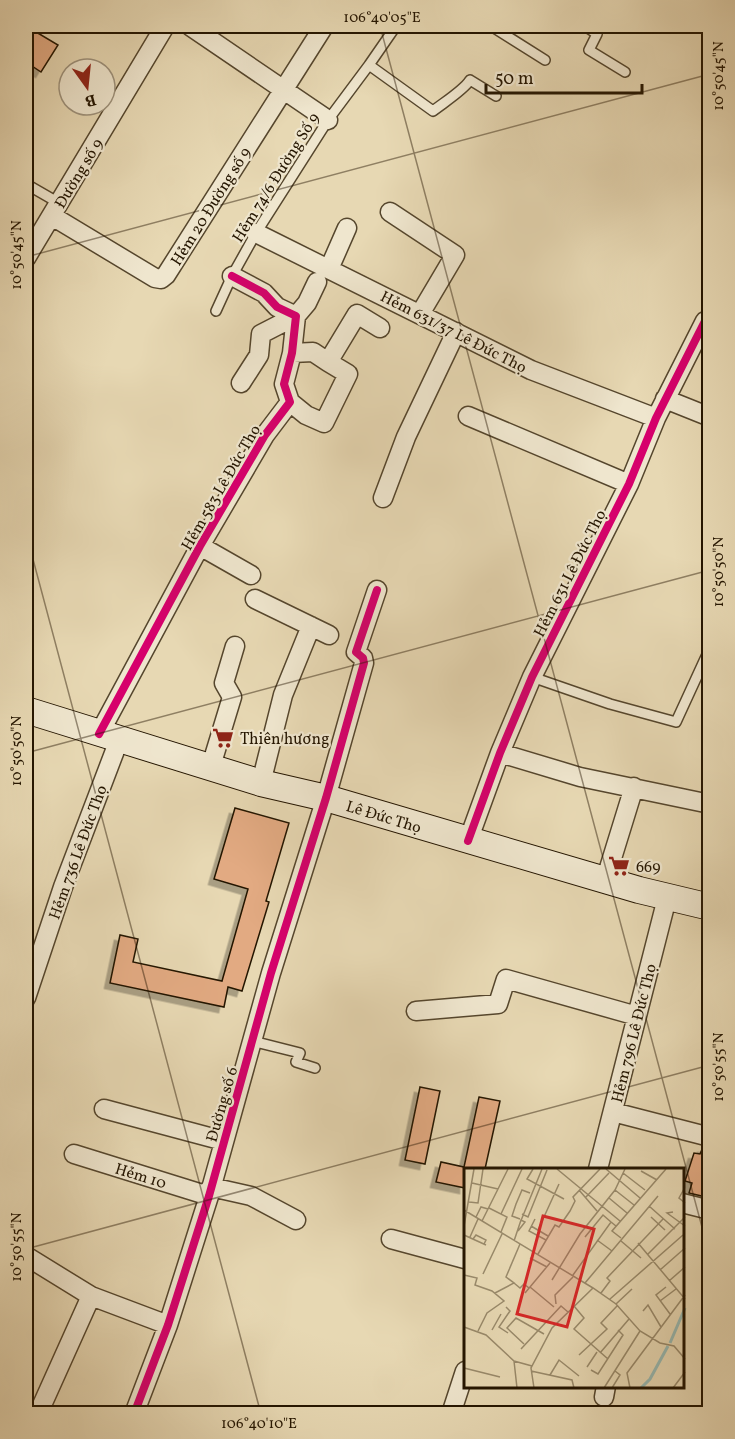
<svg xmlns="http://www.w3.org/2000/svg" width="735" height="1439" font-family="Vollkorn,serif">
<defs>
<filter id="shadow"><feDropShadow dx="-5.5" dy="5.5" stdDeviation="0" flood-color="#0004"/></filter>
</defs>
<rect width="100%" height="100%" fill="#e7d8b3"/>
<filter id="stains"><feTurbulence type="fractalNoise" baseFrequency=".00333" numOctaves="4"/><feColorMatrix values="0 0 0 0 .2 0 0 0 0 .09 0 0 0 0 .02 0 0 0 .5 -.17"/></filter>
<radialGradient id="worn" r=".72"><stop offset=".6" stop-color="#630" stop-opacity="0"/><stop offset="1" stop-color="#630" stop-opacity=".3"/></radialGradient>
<!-- building -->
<path fill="#e2aa82" stroke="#241500" stroke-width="1.5" filter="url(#shadow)" d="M 26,26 L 58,45 L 41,72 L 26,62 Z
M 235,808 L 289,823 L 266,901 L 269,902 L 242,991 L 228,987 L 224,1007 L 110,983 L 120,935 L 138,939 L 133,962 L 222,981 L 248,889 L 214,879 Z
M 420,1087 L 440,1091 L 425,1164 L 405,1160 Z
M 479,1097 L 500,1101 L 485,1169 L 465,1169 L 465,1188 L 436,1182 L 441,1162 L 464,1167 Z
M 703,1147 L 710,1148 L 710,1198 L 689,1193 L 692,1183 L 685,1181 L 694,1153 L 700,1154 Z"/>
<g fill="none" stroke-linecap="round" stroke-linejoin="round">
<defs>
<path id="service" d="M 491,26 L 545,60
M 585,26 L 597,34 L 589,50 L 625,72
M 369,65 L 433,111 C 443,103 464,90 470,80 L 496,96
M 26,184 L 59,203
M 216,311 L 232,276 L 256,233 L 328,120 L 369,65 L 396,26
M 532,677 L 610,704 L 676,722 L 710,648
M 252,1041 L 300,1053 L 296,1062 L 315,1068"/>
<path id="minor" d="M 190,26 L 328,120
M 390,212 L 455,255 L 420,314
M 52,216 L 155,278 L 161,279 L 166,275 L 324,26
M 256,233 L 531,370 L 656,418
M 26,258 L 165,26
M 329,269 L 347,228
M 292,353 L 313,352 L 328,362 L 357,314 L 380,328
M 241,383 L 259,355 L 261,334 L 296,316 L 307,303 L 317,282
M 665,399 L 710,417
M 290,402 L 306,415 L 324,423 L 348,374 L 328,362
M 468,416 L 629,484
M 383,498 L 406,437 L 456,332
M 200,546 L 251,575
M 255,599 L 329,635
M 99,734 L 200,546 L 265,435 L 290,402 L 284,384 L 292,353 L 296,316 L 277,307 L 264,293 L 232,276
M 500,753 L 580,777 L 710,804
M 211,766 L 232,697 L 224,683 L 235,646
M 261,783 L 283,695 L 311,626
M 468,841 L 500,753 L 532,677 L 629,484 L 656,418 L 705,321
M 605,881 L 634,787
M 26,998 L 63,887 L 119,740
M 416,1011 L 498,1004 L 506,979 L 637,1016
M 104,1109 L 224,1141
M 613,1112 L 710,1137
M 74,1154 L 209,1196
M 598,1169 L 667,898
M 211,1187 L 251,1196 L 296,1220
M 682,1203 L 710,1210
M 391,1239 L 465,1259
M 26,1256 L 91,1296 L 168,1325
M 604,1397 L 606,1386
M 38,1414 L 91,1296
M 134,1414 L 168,1325 L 209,1196 L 271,973 L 326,798 L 364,663 L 363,658 L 356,652 L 377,590
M 451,1414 L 465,1371"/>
<path id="secondary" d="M 26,710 L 261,783 L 326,798 L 639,890 L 710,907"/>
</defs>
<!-- service casing -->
<use href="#service" stroke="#55462d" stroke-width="12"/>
<!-- minor casing -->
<use href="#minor" stroke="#55462d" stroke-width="21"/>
<!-- secondary casing -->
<use href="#secondary" stroke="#241500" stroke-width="28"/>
<!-- service -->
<use href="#service" stroke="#efe6ce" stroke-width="9"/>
<!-- minor -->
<use href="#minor" stroke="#efe6ce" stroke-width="18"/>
<!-- secondary -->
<use href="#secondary" stroke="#efe6ce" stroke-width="26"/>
<defs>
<path id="cycleway" d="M 99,734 L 200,546 L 265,435 L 290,402 L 284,384 L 292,353 L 296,316 L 277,307 L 264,293 L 232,276
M 468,841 L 500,753 L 532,677 L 629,484 L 656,418 L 705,321
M 134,1414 L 168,1325 L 209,1196 L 271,973 L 326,798 L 364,663 L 363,658 L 356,652 L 377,590"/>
</defs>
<!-- cycleway casing -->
<use href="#cycleway" stroke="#efe6ce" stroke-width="11"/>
<!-- cycleway -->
<use href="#cycleway" stroke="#d6006c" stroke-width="8"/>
</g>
<!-- ticks -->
<path fill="none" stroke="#241500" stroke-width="1.5" stroke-opacity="0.45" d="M 380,26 L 710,1257M 26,257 L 710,74M 26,533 L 261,1414M 26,753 L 710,570M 26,1249 L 710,1065"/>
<!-- icons -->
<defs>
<symbol id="supermarket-bare" viewBox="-9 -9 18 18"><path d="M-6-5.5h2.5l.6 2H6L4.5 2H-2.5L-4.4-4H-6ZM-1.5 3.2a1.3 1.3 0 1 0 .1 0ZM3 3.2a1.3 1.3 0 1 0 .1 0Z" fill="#8f2418" stroke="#efe6ce" stroke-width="2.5" paint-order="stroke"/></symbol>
</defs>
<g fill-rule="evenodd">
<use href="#supermarket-bare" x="208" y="723" width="30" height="30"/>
<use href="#supermarket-bare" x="604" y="851" width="30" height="30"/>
</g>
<g text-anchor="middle" stroke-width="4.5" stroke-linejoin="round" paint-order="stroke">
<!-- street labels -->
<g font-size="16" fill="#241500" stroke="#efe6ce">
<text transform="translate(78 173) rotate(-59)" y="6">Đường số 9</text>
<text transform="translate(275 177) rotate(-58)" y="6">Hẻm 74/6 Đường Số 9</text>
<text transform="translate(210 206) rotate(-58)" y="6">Hẻm 20 Đường số 9</text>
<text transform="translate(454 331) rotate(27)" y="6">Hẻm 631/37 Lê Đức Thọ</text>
<text transform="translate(220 487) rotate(-60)" y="6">Hẻm 583 Lê Đức Thọ</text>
<text transform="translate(569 573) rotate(-63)" y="6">Hẻm 631 Lê Đức Thọ</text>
<text transform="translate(384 816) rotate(17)" y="6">Lê Đức Thọ</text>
<text transform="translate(77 852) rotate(-70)" y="6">Hẻm 736 Lê Đức Thọ</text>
<text transform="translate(633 1033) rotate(-76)" y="6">Hẻm 796 Lê Đức Thọ</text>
<text transform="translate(221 1104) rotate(-74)" y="6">Đường số 6</text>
<text transform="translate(141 1175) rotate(17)" y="6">Hẻm 10</text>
</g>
<!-- poi labels -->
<g font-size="16" fill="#241500" stroke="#efe6ce" text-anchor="start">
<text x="240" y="744">Thiên hương</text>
<text x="636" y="872">669</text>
</g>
</g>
<!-- overview -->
<g transform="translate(464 1168)">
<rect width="220" height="220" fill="#e7d8b3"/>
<path fill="none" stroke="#97b9b2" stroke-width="3" d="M 206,175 L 221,140M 177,220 L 186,211 L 204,178"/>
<path fill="none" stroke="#998a6b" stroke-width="1.5" d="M 69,1 L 63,11 L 100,31M 93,1 L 156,53M 142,1 L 176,30M 177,3 L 193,12M 159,5 L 181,22M 8,15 L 34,21M 220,21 L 215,30 L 221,35M 115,22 L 133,43M 151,22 L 170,37M 121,30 L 145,5M 145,30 L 163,45M 5,34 L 14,35 L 19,1M 185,38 L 211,61M 25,40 L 43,49 L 37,64M 0,42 L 129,120 L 152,136 L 176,163 L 196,175 L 210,178 L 221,191M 209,44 L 203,45 L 221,58M 37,46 L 58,1M 58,46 L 64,49 L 83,2M 12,49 L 17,39 L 24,41M 187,49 L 201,62M 56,51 L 48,48 L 52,36 L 58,22 L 66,25M 71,51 L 65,63 L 82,72M 18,53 L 44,1M 56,55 L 78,1M 0,58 L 10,1M 67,58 L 84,68M 74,62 L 95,16M 0,67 L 22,77M 6,69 L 14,51M 121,69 L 139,47 L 147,54M 157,70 L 148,63 L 202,1M 9,71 L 12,67 L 22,72 L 20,76M 133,72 L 148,83M 50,73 L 57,52 L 61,54 L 54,63M 157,73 L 177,90M 174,75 L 221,131M 74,86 L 91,57 L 95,59 L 106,43 L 111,33 L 109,29 L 136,1M 184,86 L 221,49M 66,90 L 83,99M 196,102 L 221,80M 19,106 L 38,66M 0,107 L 13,110 L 11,117 L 28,123 L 40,133 L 23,145 L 14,163M 109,107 L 147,54 L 152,58M 88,112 L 116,66 L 151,22 L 161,1M 205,113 L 221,99M 50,115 L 56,120 L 60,116 L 65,120M 121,115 L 194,28M 66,119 L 90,139M 202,119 L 192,127 L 206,146M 31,125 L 50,115 L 42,109 L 56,76M 61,125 L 86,95M 137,125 L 146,113 L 143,110 L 199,51M 146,131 L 219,67M 196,133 L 212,121M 92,136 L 91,127 L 109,109M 152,136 L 168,121M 110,138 L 120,150 L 110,161 L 144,191M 42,139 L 46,143 L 35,159 L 44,165M 179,143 L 184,137 L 197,159M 0,159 L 22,167 L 50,193 L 68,198M 28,162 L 37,146M 60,176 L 43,160 L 52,150 L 80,166M 57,181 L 97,138 L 104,144M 136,185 L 165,151M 115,187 L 143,161 L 137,155 L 153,138M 50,193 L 53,220M 123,199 L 133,184M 0,200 L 36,209M 127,202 L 134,206 L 159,167 L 154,162M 67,203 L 108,212 L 110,220M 86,207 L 95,192 L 115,208M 70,220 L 67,200 L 88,160 L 129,120M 140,220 L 176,163M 148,220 L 156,207 L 151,203M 166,220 L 163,205 L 221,127M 209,220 L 221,204"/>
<path fill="#d62828" fill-opacity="0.15" stroke="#d62828" stroke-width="3" d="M 79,48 L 130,61 L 103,159 L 53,146 Z"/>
<rect width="220" height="220" fill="none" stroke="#241500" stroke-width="3"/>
</g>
<!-- margin -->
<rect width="735" height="1439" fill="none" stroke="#e7d8b3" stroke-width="66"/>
<!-- north arrow -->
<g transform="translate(87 87) rotate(165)"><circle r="28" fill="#efe6ce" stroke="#9e927c" stroke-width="1.5"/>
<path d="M0-4.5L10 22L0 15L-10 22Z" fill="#8f2418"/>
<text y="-9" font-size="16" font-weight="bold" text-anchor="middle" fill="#241500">B</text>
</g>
<!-- scale -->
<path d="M486 84v9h156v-9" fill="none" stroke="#241500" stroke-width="3"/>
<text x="495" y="84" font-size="18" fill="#241500" stroke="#efe6ce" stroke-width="4.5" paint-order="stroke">50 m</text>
<rect x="33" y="33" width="669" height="1373" fill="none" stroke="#241500" stroke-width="2"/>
<g font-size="15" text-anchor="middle" fill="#241500">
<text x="382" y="22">106°40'05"E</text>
<text transform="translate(718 76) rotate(-90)" y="5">10°50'45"N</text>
<text transform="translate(16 255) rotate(-90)" y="5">10°50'45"N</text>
<text transform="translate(718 572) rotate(-90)" y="5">10°50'50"N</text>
<text transform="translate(16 751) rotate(-90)" y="5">10°50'50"N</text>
<text transform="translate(718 1067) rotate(-90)" y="5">10°50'55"N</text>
<text transform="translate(16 1247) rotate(-90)" y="5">10°50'55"N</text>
<text x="259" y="1428">106°40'10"E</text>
</g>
<rect width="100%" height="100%" filter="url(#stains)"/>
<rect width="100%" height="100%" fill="url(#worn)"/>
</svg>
